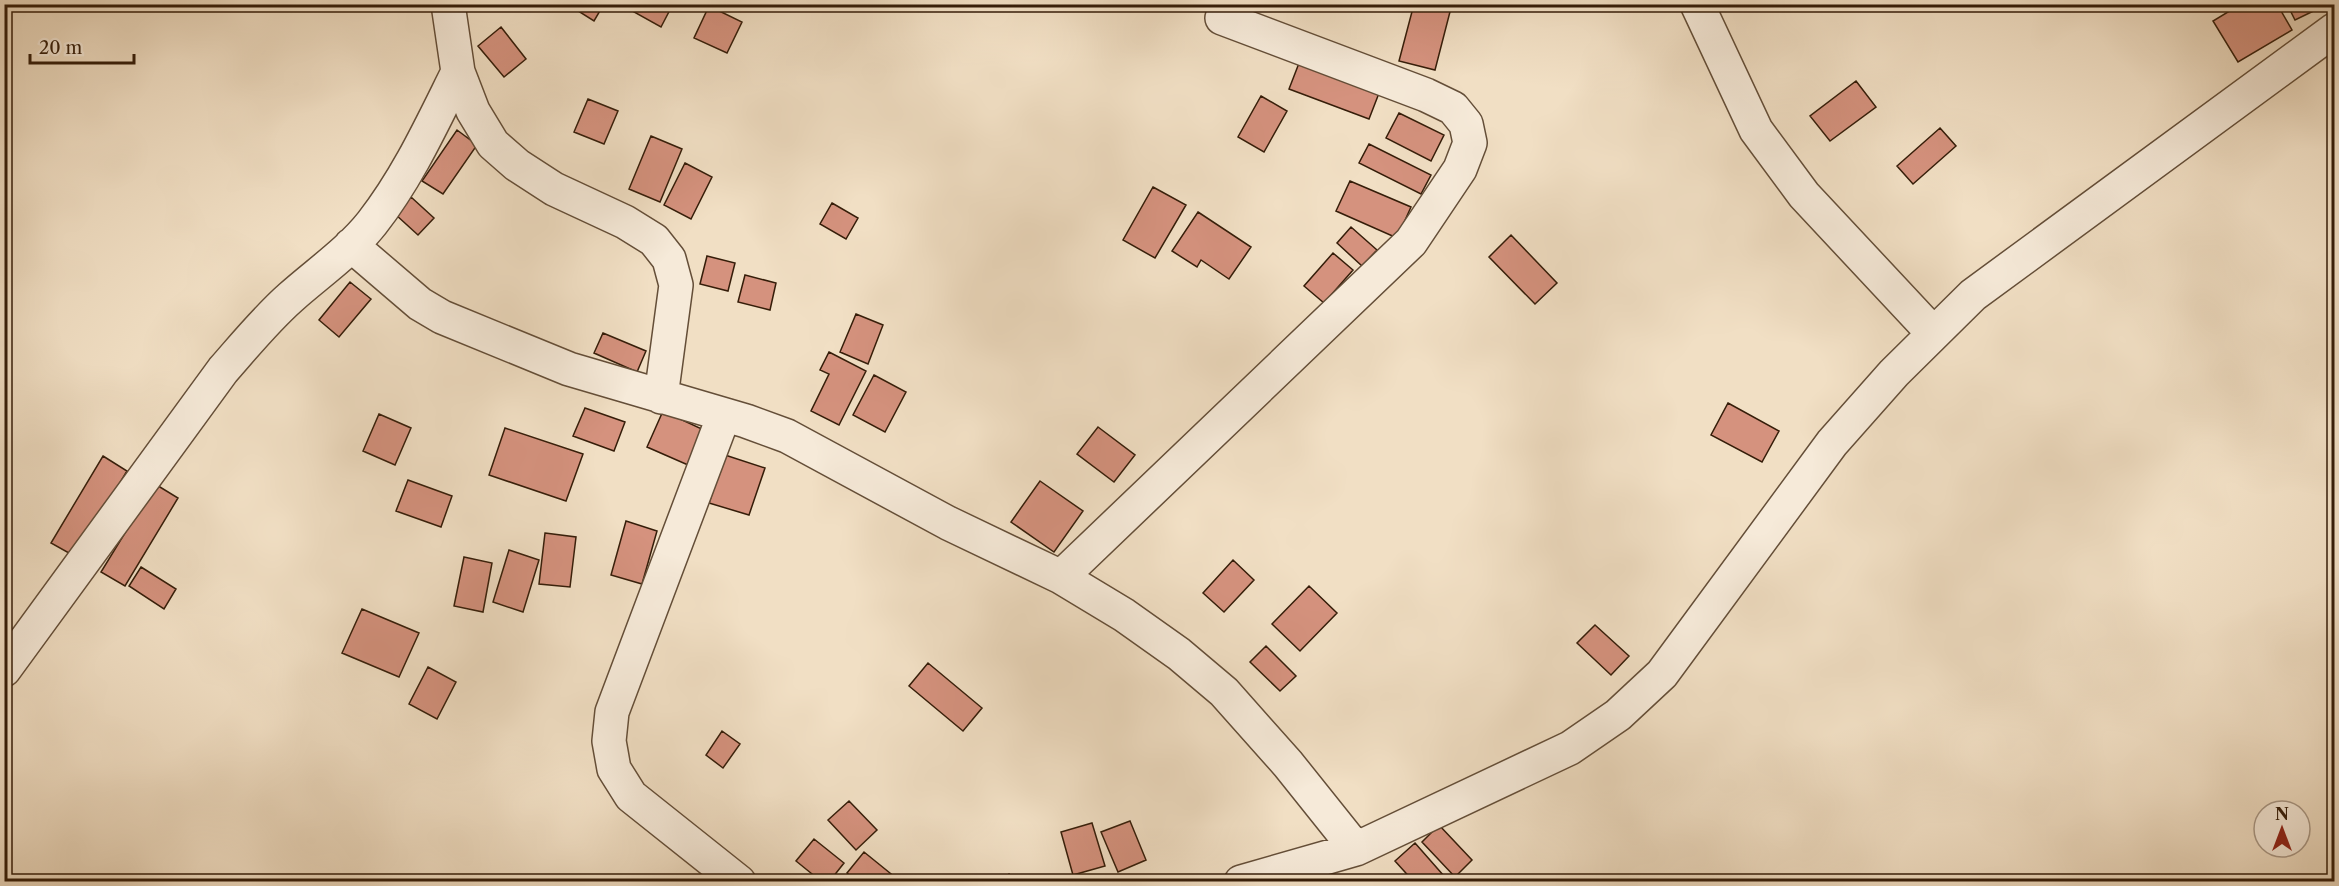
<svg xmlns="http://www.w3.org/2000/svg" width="2339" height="886" font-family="'Libre Caslon Text',serif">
<rect width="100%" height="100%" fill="#f1dfc4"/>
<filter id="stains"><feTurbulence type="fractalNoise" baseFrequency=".00333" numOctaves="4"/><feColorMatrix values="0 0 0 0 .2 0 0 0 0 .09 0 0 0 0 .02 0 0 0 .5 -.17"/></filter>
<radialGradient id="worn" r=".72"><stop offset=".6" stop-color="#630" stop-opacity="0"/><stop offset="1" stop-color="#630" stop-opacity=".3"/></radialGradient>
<!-- building -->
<path fill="#d5927e" stroke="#351d09" stroke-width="1.5" d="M 567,4 L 604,4 L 594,21 Z
M 626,4 L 673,4 L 661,27 L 625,7 Z
M 1414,4 L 1452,4 L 1435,70 L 1399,61 Z
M 1528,4 L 1544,4 L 1542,10 Z
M 2241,4 L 2277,4 L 2292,30 L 2238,62 L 2213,21 Z
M 2287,4 L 2328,4 L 2295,20 Z
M 709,6 L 742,22 L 727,53 L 694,38 Z
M 501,27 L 526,59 L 504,77 L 478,46 Z
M 1301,58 L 1381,88 L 1369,119 L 1289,89 Z
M 1856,81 L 1876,107 L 1830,141 L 1810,116 Z
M 1261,96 L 1287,111 L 1264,152 L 1238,137 Z
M 588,99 L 618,111 L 604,144 L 574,132 Z
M 1399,113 L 1444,135 L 1431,161 L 1386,138 Z
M 1940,128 L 1956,146 L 1913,184 L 1897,166 Z
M 457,130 L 477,145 L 443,194 L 422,181 Z
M 651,136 L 682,149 L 660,202 L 629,189 Z
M 1369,144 L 1431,175 L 1421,194 L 1359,163 Z
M 685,163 L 712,177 L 691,219 L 664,205 Z
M 1350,181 L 1411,207 L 1397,238 L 1336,211 Z
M 1153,187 L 1186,205 L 1155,258 L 1123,240 Z
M 411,197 L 434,218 L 418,235 L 395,214 Z
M 832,203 L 858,218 L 846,239 L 820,224 Z
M 1198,212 L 1251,247 L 1229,279 L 1201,260 L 1197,267 L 1172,251 Z
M 1351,227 L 1377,250 L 1362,266 L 1337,243 Z
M 1511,235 L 1557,283 L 1535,304 L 1489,257 Z
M 1333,253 L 1353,270 L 1324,303 L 1304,286 Z
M 707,256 L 735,263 L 728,291 L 700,284 Z
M 745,275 L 776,283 L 770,310 L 738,302 Z
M 350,282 L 371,299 L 339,337 L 319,320 Z
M 856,314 L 883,325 L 868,364 L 840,352 Z
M 603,333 L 646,351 L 637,372 L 594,353 Z
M 829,352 L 866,371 L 839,425 L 811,411 L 829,374 L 820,370 Z
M 874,375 L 906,392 L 885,432 L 853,415 Z
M 1728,403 L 1779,431 L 1762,462 L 1711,435 Z
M 585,408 L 625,422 L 614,451 L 573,436 Z
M 663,411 L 704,430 L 688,465 L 647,447 Z
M 379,414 L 411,428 L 395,465 L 363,451 Z
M 1098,427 L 1135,455 L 1114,482 L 1077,454 Z
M 505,428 L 583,454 L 566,501 L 489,475 Z
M 725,455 L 765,468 L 749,515 L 709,503 Z
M 103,456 L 127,471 L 76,557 L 51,543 Z
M 408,480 L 452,496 L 441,527 L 396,511 Z
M 1040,481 L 1083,511 L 1054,552 L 1011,522 Z
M 155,484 L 178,498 L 125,586 L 101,572 Z
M 626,521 L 657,531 L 642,584 L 611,575 Z
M 545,533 L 576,537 L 570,587 L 539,584 Z
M 509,550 L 539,560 L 523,612 L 493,602 Z
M 464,557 L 492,563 L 483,612 L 454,606 Z
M 1233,560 L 1254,580 L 1224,612 L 1203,593 Z
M 141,567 L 176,589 L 164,609 L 129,586 Z
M 1309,586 L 1337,613 L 1300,651 L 1272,624 Z
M 362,609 L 419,633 L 399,677 L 342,653 Z
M 1595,625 L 1629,656 L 1611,675 L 1577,643 Z
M 1266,646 L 1296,676 L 1280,691 L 1250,662 Z
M 928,663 L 982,708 L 963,731 L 909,686 Z
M 428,667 L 456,682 L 437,719 L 409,704 Z
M 722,731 L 740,744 L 723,768 L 706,755 Z
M 849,801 L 877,830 L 856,850 L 828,820 Z
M 1130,821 L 1146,860 L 1118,872 L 1101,832 Z
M 1092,823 L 1105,866 L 1073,875 L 1061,832 Z
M 1439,825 L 1472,860 L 1455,877 L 1422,842 Z
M 814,839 L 844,863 L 829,882 L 822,882 L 796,861 Z
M 1415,843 L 1444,876 L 1438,882 L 1414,882 L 1395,861 Z
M 864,852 L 901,882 L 857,882 L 847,873 Z
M 1009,874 L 1015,882 L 998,882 Z"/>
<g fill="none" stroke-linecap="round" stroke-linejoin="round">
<defs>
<path id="minor" d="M 448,4 L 458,72 L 473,111 L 493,144 L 517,165 L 554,189 L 625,222 L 654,240 L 669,259 L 676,285 L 661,397
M 1697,4 L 1756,130 L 1804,195 L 1933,333
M 351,245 L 420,304 L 442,317 L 569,369 L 746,421 L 787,436 L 948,523 L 1061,577 L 1124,615 L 1179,654 L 1224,692 L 1288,764 L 1356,849
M 724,415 L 612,712 L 609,741 L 614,769 L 631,796 L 739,882
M 1061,577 L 1411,242 L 1460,169 L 1470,143 L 1466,124 L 1453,108 L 1426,95 L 1222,18
M 4,670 L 223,370 C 245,345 266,319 291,297 C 318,273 350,251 372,223 C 408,177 432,124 458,72
M 1241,882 L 1356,849 L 1570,748 L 1618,715 L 1662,674 L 1832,443 L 1894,373 L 1973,295 L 2334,30"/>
</defs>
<!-- minor casing -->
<use href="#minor" stroke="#644e38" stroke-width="36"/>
<!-- minor -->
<use href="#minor" stroke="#f6ead9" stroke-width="33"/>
</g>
<!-- margin -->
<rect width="2339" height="886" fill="none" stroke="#f1dfc4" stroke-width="24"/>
<rect x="6" y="6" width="2327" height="874" fill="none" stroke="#351d09" stroke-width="3"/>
<rect x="12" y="12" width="2315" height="862" fill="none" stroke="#351d09" stroke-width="1.5"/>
<!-- north arrow -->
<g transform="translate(2282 829)"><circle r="28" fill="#f6ead9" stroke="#a99886" stroke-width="1.5"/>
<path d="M0-4.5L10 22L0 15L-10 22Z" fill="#8f2418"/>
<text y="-9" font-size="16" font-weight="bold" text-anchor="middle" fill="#351d09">N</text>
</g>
<!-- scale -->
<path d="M30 54v9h104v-9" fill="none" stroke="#351d09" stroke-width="3"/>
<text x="39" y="54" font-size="18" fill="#351d09" stroke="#f6ead9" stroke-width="4.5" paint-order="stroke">20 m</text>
<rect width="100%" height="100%" filter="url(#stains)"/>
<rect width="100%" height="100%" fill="url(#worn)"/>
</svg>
